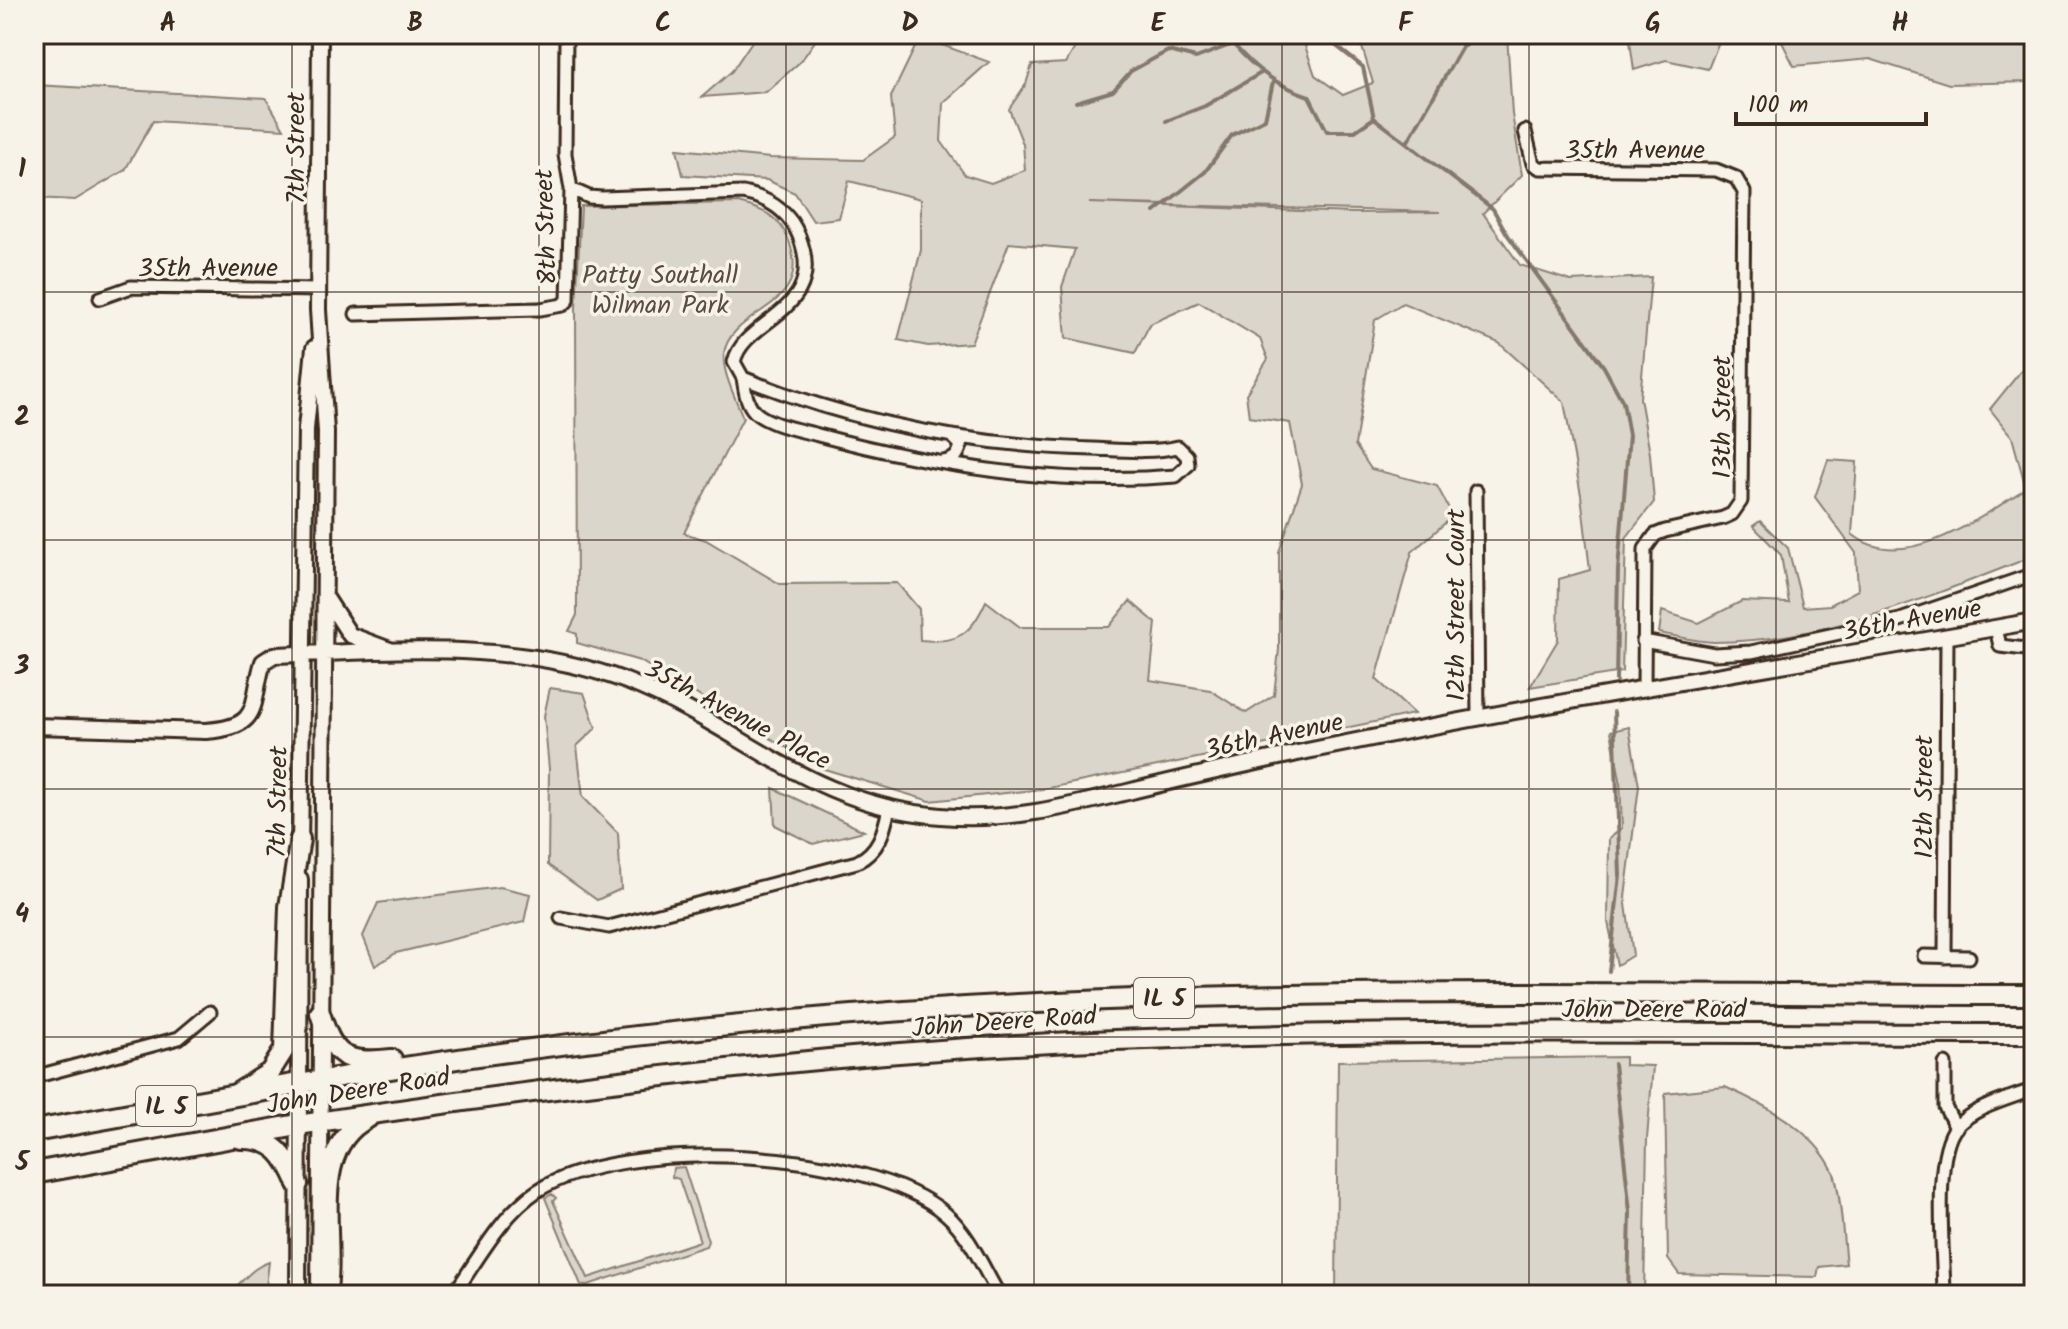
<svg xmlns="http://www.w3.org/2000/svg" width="2068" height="1329" font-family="Kalam,sans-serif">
<rect width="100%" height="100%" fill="#f7f3e8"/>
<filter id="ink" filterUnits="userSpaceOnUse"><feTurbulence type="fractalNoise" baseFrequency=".0125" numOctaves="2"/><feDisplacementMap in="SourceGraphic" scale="16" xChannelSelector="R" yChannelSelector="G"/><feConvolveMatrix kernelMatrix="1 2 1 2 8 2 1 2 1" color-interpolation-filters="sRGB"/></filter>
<g filter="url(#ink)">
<!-- green -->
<path fill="#dbd6cb" stroke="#8b8074" stroke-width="2" fill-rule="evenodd" d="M 34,34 L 39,34 L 35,85 L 266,98 L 284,129 L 153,121 L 125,170 L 75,200 L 34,198 Z
M 757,34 L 820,34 L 801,61 L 766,92 L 702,97 L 732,71 Z
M 1083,34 L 1297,34 L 1302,37 L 1315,75 L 1343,95 L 1373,83 L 1358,34 L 1507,34 L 1512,114 L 1522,175 L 1483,213 L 1520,265 L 1571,281 L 1651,277 L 1640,398 L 1650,454 L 1654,502 L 1626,538 L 1622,672 L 1530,687 L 1558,640 L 1559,579 L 1590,570 L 1581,495 L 1564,402 L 1499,343 L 1403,303 L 1375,320 L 1355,445 L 1371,469 L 1437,486 L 1453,516 L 1412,552 L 1376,679 L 1414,714 L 1044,789 L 930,801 L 821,768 L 640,661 L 577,643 L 577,634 L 569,631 L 577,615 L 576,308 L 581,206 L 738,203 C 762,209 780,216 789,241 C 814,310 732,307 724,353 C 721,371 737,401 743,418 L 684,533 L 706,540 L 780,584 L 897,583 L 919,609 L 920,640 C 957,644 971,635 986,601 L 1020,627 L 1109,627 L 1130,601 L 1156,623 L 1150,680 L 1210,690 L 1246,713 L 1274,695 L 1279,649 L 1279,552 L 1302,484 L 1290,423 L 1249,417 L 1246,394 L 1268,359 L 1260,339 L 1199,302 L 1150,324 L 1135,353 L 1066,338 L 1062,287 L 1075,249 L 1009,243 L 971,343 L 928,346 L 898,340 L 921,250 L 921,199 L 849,181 L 839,218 L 813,221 L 795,193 L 767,180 L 683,175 L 677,149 L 770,158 L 863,160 L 895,137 L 891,97 L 920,37 L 989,62 L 943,103 L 941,141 L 965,175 L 991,183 L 1025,170 L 1023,144 L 1009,109 L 1026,84 L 1032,65 L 1066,63 ZM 1089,203 L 1440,212 L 1353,213 Z
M 1629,34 L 1722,34 L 1708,69 L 1666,60 L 1634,70 Z
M 1778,34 L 1955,34 L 1956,37 L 2032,34 L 2029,82 L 1949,84 L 1870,59 L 1794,66 Z
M 2033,356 L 2034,556 C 1932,595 1825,642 1714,642 C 1696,642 1677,636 1659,633 L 1662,611 L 1699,623 L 1742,601 L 1789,603 L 1781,555 L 1753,526 L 1760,521 L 1788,548 L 1803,607 L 1830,605 L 1858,590 L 1856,553 L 1815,497 L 1828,460 L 1857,462 L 1852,534 C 1903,576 1982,517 2026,488 L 2012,437 L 1990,409 Z
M 550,688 L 584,693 L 596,728 L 577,746 L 583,797 L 618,833 L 621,889 L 597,900 L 548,865 L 549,769 L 544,716 Z
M 1629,727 L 1639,786 L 1625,897 L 1633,955 L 1617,965 L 1608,922 L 1609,839 L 1622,828 L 1620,779 L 1611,731 Z
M 773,788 L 864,831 L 813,844 L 775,825 Z
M 500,887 L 530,894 L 524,922 L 396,953 L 375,966 L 363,936 L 378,903 Z
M 1625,1057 L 1625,1065 L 1653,1066 L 1647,1139 L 1644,1295 L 1336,1295 L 1338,1061 Z
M 1725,1087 C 1764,1104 1813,1129 1833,1171 C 1841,1189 1843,1242 1846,1264 L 1819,1267 L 1817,1277 L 1679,1274 L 1668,1259 L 1665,1093 Z
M 684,1167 L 708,1241 L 706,1246 L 585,1286 L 581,1285 L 545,1198 L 552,1194 L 556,1198 L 553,1201 L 588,1278 L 700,1241 L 679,1179 L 672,1177 L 673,1168 Z
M 269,1262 L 265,1295 L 223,1295 C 243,1286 247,1269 269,1262 Z"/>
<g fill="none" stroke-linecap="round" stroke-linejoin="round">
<!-- stream -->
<path stroke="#84786c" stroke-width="4" d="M 1321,34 L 1363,67 L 1374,118 L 1493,209 L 1507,234 L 1604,367 L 1623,402 L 1629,435 L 1618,570 L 1616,681
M 1462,47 L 1463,34
M 1076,102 L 1113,91 L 1131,71 L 1168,51 L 1196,58 L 1233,44 C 1256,70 1276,85 1309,96 L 1327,131 L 1355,131 L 1374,118
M 1166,121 L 1205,106 L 1261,73
M 1408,141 L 1462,47 L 1488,34
M 1155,212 L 1205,172 L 1232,135 L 1265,119 L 1273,82
M 1609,971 L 1620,875 L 1614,712
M 1614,1064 L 1630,1212 L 1628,1295"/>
<defs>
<path id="minor" d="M 1525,131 L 1533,164 L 1540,168 L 1716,170 L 1736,178 L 1744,192 L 1741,501 L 1732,514 L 1723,518 L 1665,531 L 1655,535 L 1645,549 L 1644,690
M 571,189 L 589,197 L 602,198 L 743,193 C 768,198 789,211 799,236 C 829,313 744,317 734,362 L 743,378
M 100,298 L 131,287 L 318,290
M 356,314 L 540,309 L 563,305 L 568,300 L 571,189 L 565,154 L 566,34
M 743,378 C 855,423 972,446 1093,449 C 1120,450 1151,453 1178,447 L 1187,456 L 1188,465 L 1176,476 C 1056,486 935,466 818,435 C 800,430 769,425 755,412 C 746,403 745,390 743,378 Z
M 943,462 C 954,460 958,457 961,445 L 954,438
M 1476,491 L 1478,719
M 1996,628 L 2000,646 L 2034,650
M 1643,641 L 1714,654 L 1751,652 L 1900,620 L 2034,574
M 561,918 L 609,927 L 857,862 C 879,851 884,832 889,808
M 1924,956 L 1969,957
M 1945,957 L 1947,637
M 1945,1064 L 1945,1107 L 1956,1128
M 34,1077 L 179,1038 L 210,1012
M 453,1295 C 477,1261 501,1215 537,1191 C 622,1136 868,1147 946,1214 C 970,1235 983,1268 999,1295
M 1944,1295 C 1944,1256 1932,1154 1957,1126 C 1976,1106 2009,1099 2034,1089"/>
<path id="tertiary" d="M 326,598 L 350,635 L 390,650
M 34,726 L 206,731 C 263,727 250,705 263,662 L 274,655 C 391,651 514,639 626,681 C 741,725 806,805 941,816 C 1015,823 1085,802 1156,785 C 1206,773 1257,762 1307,751 C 1548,701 1792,665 2034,621
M 300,847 L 306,429 L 314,348
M 319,1289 L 326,432 L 318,310 L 320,34
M 298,1295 L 300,879"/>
<path id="trunk" d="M 320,1013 C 334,1058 345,1064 392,1059
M 298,1084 C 564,1039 837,1010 1107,1000 C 1416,988 1725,995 2034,995
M 237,1093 L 270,1072 L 284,1050 L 289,907 L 300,839
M 298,1125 C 569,1084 841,1051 1115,1040 C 1421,1028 1728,1034 2034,1034
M 241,1139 C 275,1138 286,1156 298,1184
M 326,1295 C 337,1238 306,1150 368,1118"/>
<path id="motorway" d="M 34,1131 L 298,1084
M 34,1173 L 298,1125"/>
</defs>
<!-- minor casing -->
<use href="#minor" stroke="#3b2a1e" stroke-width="17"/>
<!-- tertiary casing -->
<use href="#tertiary" stroke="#3b2a1e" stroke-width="20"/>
<!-- trunk casing -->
<use href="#trunk" stroke="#3b2a1e" stroke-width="24"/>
<!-- motorway casing -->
<use href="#motorway" stroke="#3b2a1e" stroke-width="26"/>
<!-- minor -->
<use href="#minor" stroke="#f7f3e8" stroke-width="11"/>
<!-- tertiary -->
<use href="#tertiary" stroke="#f7f3e8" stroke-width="14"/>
<!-- trunk -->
<use href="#trunk" stroke="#f7f3e8" stroke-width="18"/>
<!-- motorway -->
<use href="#motorway" stroke="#f7f3e8" stroke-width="20"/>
</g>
</g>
<!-- grid -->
<path fill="none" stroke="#3b2a1e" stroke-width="2" stroke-opacity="0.55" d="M 292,34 L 292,1295M 539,34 L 539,1295M 786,34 L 786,1295M 1034,34 L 1034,1295M 1282,34 L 1282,1295M 1529,34 L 1529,1295M 1776,34 L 1776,1295M 34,292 L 2034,292M 34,540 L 2034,540M 34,789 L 2034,789M 34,1037 L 2034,1037"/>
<g text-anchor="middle" stroke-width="7" stroke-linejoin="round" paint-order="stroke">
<!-- shield labels -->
<g fill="#f7f3e8" stroke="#73665b" stroke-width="2">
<rect x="1134" y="978" width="60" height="40" rx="6"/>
<rect x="136" y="1086" width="60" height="40" rx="6"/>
</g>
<g font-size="24" font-weight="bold" fill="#3b2a1e">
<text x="1164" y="1006">IL 5</text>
<text x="166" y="1114">IL 5</text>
</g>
<!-- street labels -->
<g font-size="26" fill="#3b2a1e" stroke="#f7f3e8">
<text transform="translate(295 148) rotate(-90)" y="9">7th Street</text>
<text x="1635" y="158">35th Avenue</text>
<text transform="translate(545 227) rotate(-92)" y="9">8th Street</text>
<text x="208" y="276">35th Avenue</text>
<text transform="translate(1721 417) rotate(-90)" y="9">13th Street</text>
<text transform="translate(1455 605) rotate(-90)" y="9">12th Street Court</text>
<text transform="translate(1912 619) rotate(-10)" y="9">36th Avenue</text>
<text transform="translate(738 714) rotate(28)" y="9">35th Avenue Place</text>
<text transform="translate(1274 735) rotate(-12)" y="9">36th Avenue</text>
<text transform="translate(1923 797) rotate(-90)" y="9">12th Street</text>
<text transform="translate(277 802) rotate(-89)" y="9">7th Street</text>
<text x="1654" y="1017">John Deere Road</text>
<text transform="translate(1004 1021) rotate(-4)" y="9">John Deere Road</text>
<text transform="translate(358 1090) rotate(-9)" y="9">John Deere Road</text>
</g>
<!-- park labels -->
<g font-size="26" fill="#5b4c41" stroke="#f7f3e8">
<text x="660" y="283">Patty Southall<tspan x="660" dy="30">Wilman Park</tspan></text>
</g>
</g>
<!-- margin -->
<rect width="2068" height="1329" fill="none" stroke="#f7f3e8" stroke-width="88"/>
<!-- scale -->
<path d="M1736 112v12h190v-12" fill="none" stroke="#3b2a1e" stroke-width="4"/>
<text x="1748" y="112" font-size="24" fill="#3b2a1e" stroke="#f7f3e8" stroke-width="6" paint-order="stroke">100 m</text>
<rect x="44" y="44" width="1980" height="1241" fill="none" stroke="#3b2a1e" stroke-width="3"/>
<g font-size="26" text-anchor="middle" font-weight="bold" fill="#3b2a1e">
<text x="168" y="31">A</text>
<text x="415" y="31">B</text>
<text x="663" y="31">C</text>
<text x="910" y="31">D</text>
<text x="1158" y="31">E</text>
<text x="1405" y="31">F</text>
<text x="1653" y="31">G</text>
<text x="1900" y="31">H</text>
<text x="22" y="177">1</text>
<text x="22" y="425">2</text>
<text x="22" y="674">3</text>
<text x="22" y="922">4</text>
<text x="22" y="1170">5</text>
</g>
</svg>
